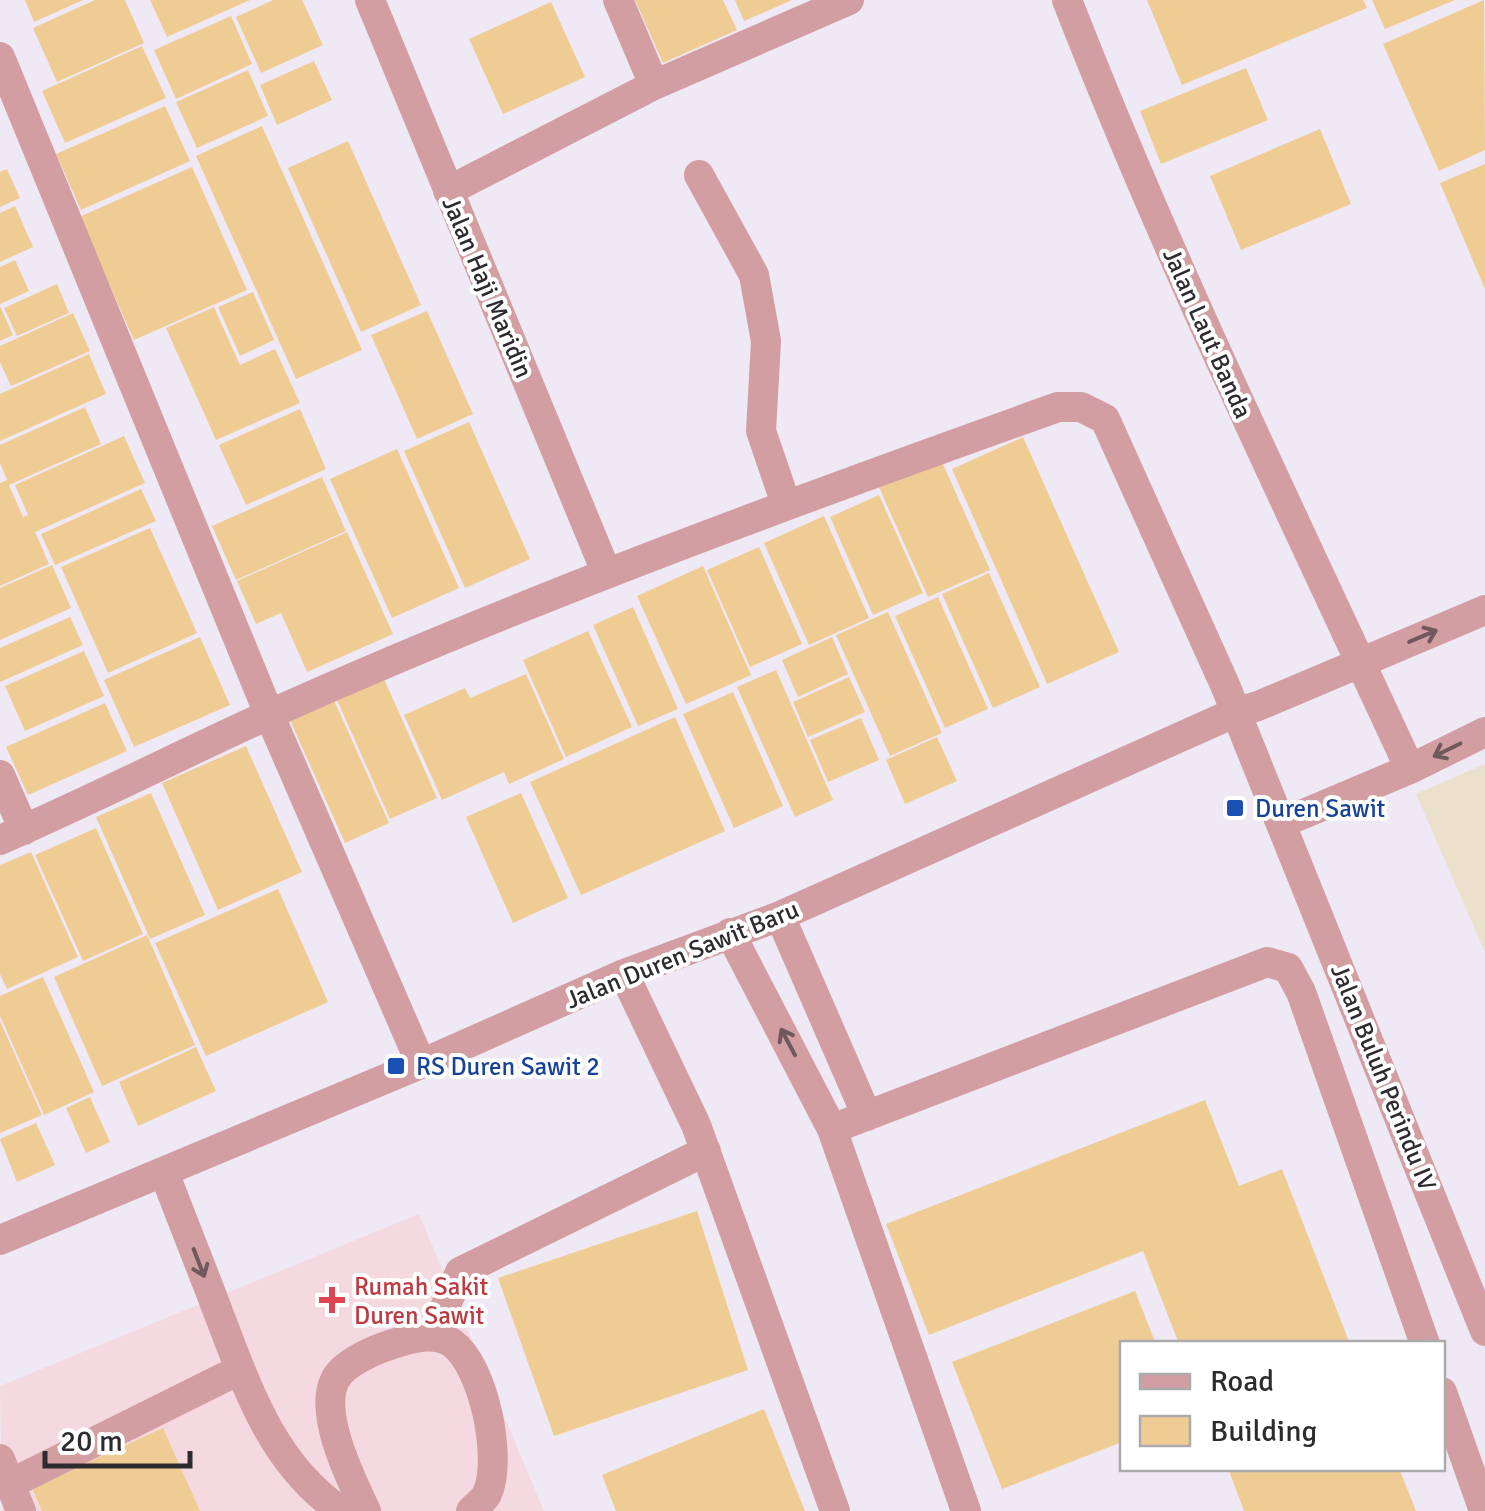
<svg xmlns="http://www.w3.org/2000/svg" width="1485" height="1511" font-family="Signika,sans-serif">
<rect width="100%" height="100%" fill="#efe8f5"/>
<!-- education -->
<path fill="#ebe0cc" d="M 1485,764 L 1485,952 L 1416,794 Z"/>
<!-- medical -->
<path fill="#f4dae0" d="M 419,1214 L 544,1511 L 2,1511 L 0,1386 Z"/>
<!-- building -->
<path fill="#f0cc95" d="M 25,0 L 83,0 L 34,22 Z
M 95,0 L 125,0 L 144,43 L 57,82 L 33,28 Z
M 150,0 L 250,0 L 167,37 Z
M 273,0 L 302,0 L 323,45 L 261,73 L 236,17 Z
M 635,0 L 723,0 L 737,30 L 663,63 Z
M 735,0 L 792,0 L 744,21 Z
M 1147,0 L 1363,0 L 1367,8 L 1182,85 Z
M 1372,0 L 1455,0 L 1385,29 Z
M 1484,0 L 1485,150 L 1439,171 L 1383,44 Z
M 551,2 L 585,77 L 503,114 L 469,39 Z
M 231,16 L 252,64 L 176,99 L 154,50 Z
M 142,46 L 166,98 L 65,143 L 42,91 Z
M 314,61 L 332,100 L 277,125 L 260,85 Z
M 1246,68 L 1268,120 L 1161,164 L 1140,111 Z
M 248,70 L 268,116 L 197,148 L 176,102 Z
M 165,106 L 190,161 L 81,210 L 56,154 Z
M 262,126 L 362,350 L 296,379 L 196,156 Z
M 1320,129 L 1351,204 L 1241,250 L 1210,176 Z
M 348,141 L 421,305 L 361,332 L 288,168 Z
M 1485,164 L 1485,289 L 1440,183 Z
M 192,167 L 247,290 L 134,340 L 79,217 Z
M 7,169 L 20,198 L 0,207 L 0,172 Z
M 15,206 L 33,247 L 0,262 L 0,213 Z
M 15,260 L 29,291 L 0,304 L 0,267 Z
M 57,284 L 69,313 L 17,336 L 4,308 Z
M 253,292 L 274,340 L 240,356 L 218,307 Z
M 0,306 L 13,335 L 0,341 Z
M 214,307 L 240,365 L 275,349 L 300,403 L 216,440 L 166,328 Z
M 427,311 L 473,414 L 417,439 L 371,335 Z
M 73,313 L 90,351 L 11,386 L 0,362 L 0,346 Z
M 89,354 L 106,394 L 0,441 L 0,394 Z
M 85,407 L 101,444 L 9,485 L 23,517 L 28,515 L 15,485 L 124,436 L 145,483 L 35,532 L 49,564 L 0,586 L 0,483 L 7,480 L 0,463 L 0,445 Z
M 300,409 L 326,469 L 246,505 L 219,445 Z
M 469,422 L 530,559 L 465,588 L 404,451 Z
M 1023,437 L 1119,652 L 1047,684 L 952,469 Z
M 397,449 L 459,588 L 392,618 L 330,479 Z
M 939,455 L 990,570 L 928,597 L 877,483 Z
M 322,477 L 346,531 L 236,580 L 212,526 Z
M 141,489 L 156,521 L 55,565 L 41,534 Z
M 879,495 L 923,593 L 873,615 L 830,517 Z
M 824,516 L 869,618 L 809,645 L 764,543 Z
M 150,528 L 197,633 L 108,673 L 61,567 Z
M 347,532 L 393,634 L 307,672 L 281,613 L 256,624 L 237,581 Z
M 759,547 L 802,644 L 750,667 L 707,570 Z
M 52,565 L 71,608 L 0,640 L 0,588 Z
M 703,566 L 751,675 L 686,704 L 637,596 Z
M 989,573 L 1040,687 L 993,708 L 942,594 Z
M 938,597 L 988,709 L 945,728 L 895,616 Z
M 633,607 L 678,709 L 638,726 L 593,625 Z
M 888,612 L 942,733 L 890,756 L 836,635 Z
M 70,617 L 83,645 L 0,682 L 0,648 Z
M 588,631 L 632,727 L 566,757 L 523,660 Z
M 200,637 L 230,705 L 134,747 L 104,680 Z
M 832,637 L 848,674 L 798,697 L 782,660 Z
M 84,651 L 104,696 L 25,731 L 5,686 Z
M 776,670 L 833,800 L 795,817 L 737,687 Z
M 526,674 L 564,759 L 509,784 L 504,772 L 442,800 L 404,715 L 465,688 L 470,698 Z
M 849,677 L 865,712 L 808,737 L 793,702 Z
M 384,679 L 437,798 L 390,819 L 337,700 Z
M 733,692 L 783,806 L 734,828 L 683,714 Z
M 333,698 L 389,823 L 345,843 L 289,718 Z
M 105,703 L 127,751 L 28,795 L 6,747 Z
M 675,717 L 725,831 L 581,895 L 530,782 Z
M 861,718 L 879,760 L 828,782 L 810,740 Z
M 937,737 L 957,781 L 905,804 L 886,760 Z
M 246,746 L 302,872 L 218,910 L 162,783 Z
M 151,793 L 205,915 L 150,939 L 96,817 Z
M 521,793 L 568,898 L 513,923 L 466,817 Z
M 96,828 L 143,934 L 83,961 L 35,855 Z
M 31,852 L 78,957 L 7,989 L 0,974 L 0,865 Z
M 278,889 L 328,1002 L 206,1056 L 155,943 Z
M 147,935 L 195,1045 L 102,1086 L 54,977 Z
M 43,977 L 94,1092 L 44,1115 L 0,1016 L 0,996 Z
M 0,1021 L 42,1115 L 0,1133 Z
M 196,1047 L 216,1091 L 138,1126 L 119,1082 Z
M 90,1097 L 110,1142 L 86,1153 L 66,1108 Z
M 1205,1100 L 1239,1186 L 1282,1169 L 1350,1344 L 1179,1344 L 1143,1251 L 929,1335 L 886,1224 Z
M 36,1123 L 55,1165 L 17,1182 L 0,1139 Z
M 697,1211 L 748,1370 L 554,1436 L 498,1278 Z
M 1135,1291 L 1156,1344 L 1122,1344 L 1122,1442 L 1002,1489 L 952,1362 Z
M 764,1409 L 805,1511 L 616,1511 L 602,1475 Z
M 163,1428 L 200,1511 L 42,1511 L 32,1488 Z
M 1228,1468 L 1399,1468 L 1416,1511 L 1244,1511 Z"/>
<g fill="none" stroke-linecap="round" stroke-linejoin="round">
<!-- minor -->
<path stroke="#d39ea1" stroke-width="30" d="M 370,0 L 607,574
M 618,0 L 654,85
M 1067,0 C 1169,262 1292,514 1410,769
M 0,57 L 269,714 L 421,1064
M 699,175 L 754,275 L 766,341 L 761,431 L 786,504
M 448,191 L 654,85 L 849,0
M 0,775 L 24,830
M 1282,823 L 1410,769 L 1485,732
M 0,840 C 90,801 178,756 268,715 C 526,599 792,502 1058,407 L 1081,407 L 1105,419 L 1225,685 L 1485,1331
M 780,916 L 867,1116
M 730,933 L 832,1129 L 966,1511
M 624,974 L 696,1125 L 835,1511
M 832,1129 L 1267,962 L 1288,968 L 1301,992 L 1425,1344
M 164,1172 C 182,1220 202,1269 220,1317 C 248,1390 273,1465 341,1511
M 0,1240 L 421,1064 L 624,974 L 780,916 L 1234,713 L 1258,706 L 1485,610
M 433,1336 L 460,1272 L 706,1151
M 1442,1392 L 1484,1511
M 0,1459 L 21,1511
M 10,1484 L 239,1370
M 366,1511 C 351,1479 318,1414 335,1380 C 343,1363 376,1349 393,1344 C 411,1338 435,1331 452,1343 C 484,1366 503,1459 487,1494 C 484,1500 476,1506 471,1511"/>
</g>
<!-- one-way arrows -->
<defs><path id="oneway-shaft" d="M-6 0H5M1.5-3L5.5 0L1.5 3" fill="none" stroke-width="1.6" stroke-linecap="round" stroke-linejoin="round" transform="scale(2.5)"/></defs>
<g stroke="#6f595d">
<use href="#oneway-shaft" transform="translate(1423 636) rotate(-23)"/>
<use href="#oneway-shaft" transform="translate(1447 750) rotate(154)"/>
<use href="#oneway-shaft" transform="translate(788 1042) rotate(-118)"/>
<use href="#oneway-shaft" transform="translate(199 1263) rotate(69)"/>
</g>
<!-- markers -->
<g fill="#1a4fb4" stroke="#fff" stroke-width="4">
<rect x="1225" y="798" width="20" height="20" rx="5"/>
<rect x="386" y="1056" width="20" height="20" rx="5"/>
</g>
<path fill="#e0444e" stroke="#fff" stroke-width="4" d="M327 1285h10v10h10v10h-10v10h-10v-10h-10v-10h10z"/>
<g text-anchor="middle" stroke-width="8" stroke-linejoin="round" paint-order="stroke">
<!-- street labels -->
<g font-size="25" fill="#2d2b30" stroke="#fff">
<text transform="translate(488 287) rotate(67)" y="9">Jalan Haji Maridin</text>
<text transform="translate(1208 333) rotate(66)" y="9">Jalan Laut Banda</text>
<text transform="translate(682 954) rotate(-22)" y="9">Jalan Duren Sawit Baru</text>
<text transform="translate(1384 1077) rotate(68)" y="9">Jalan Buluh Perindu IV</text>
</g>
<!-- transit labels -->
<g font-size="25" fill="#164399" stroke="#fff" text-anchor="start">
<text x="1255" y="817">Duren Sawit</text>
<text x="416" y="1075">RS Duren Sawit 2</text>
</g>
<!-- health labels -->
<g font-size="25" fill="#be3a42" stroke="#fff" text-anchor="start">
<text x="354" y="1295">Rumah Sakit<tspan x="354" dy="29">Duren Sawit</tspan></text>
</g>
</g>
<!-- legend -->
<rect x="1120" y="1341" width="325" height="130" fill="#ffffff" stroke="#abaaac" stroke-width="2.5"/>
<rect x="1140" y="1374" width="50" height="15" fill="#d39ea1" stroke="#abaaac" stroke-width="2.5"/>
<text x="1210" y="1391" font-size="30" fill="#2d2b30">Road</text>
<rect x="1140" y="1416" width="50" height="30" fill="#f0cc95" stroke="#abaaac" stroke-width="2.5"/>
<text x="1210" y="1441" font-size="30" fill="#2d2b30">Building</text>
<!-- scale -->
<path d="M45 1451v15h145v-15" fill="none" stroke="#2d2b30" stroke-width="5"/>
<text x="60" y="1451" font-size="30" fill="#2d2b30" stroke="#ffffff" stroke-width="8" paint-order="stroke">20 m</text>
</svg>
